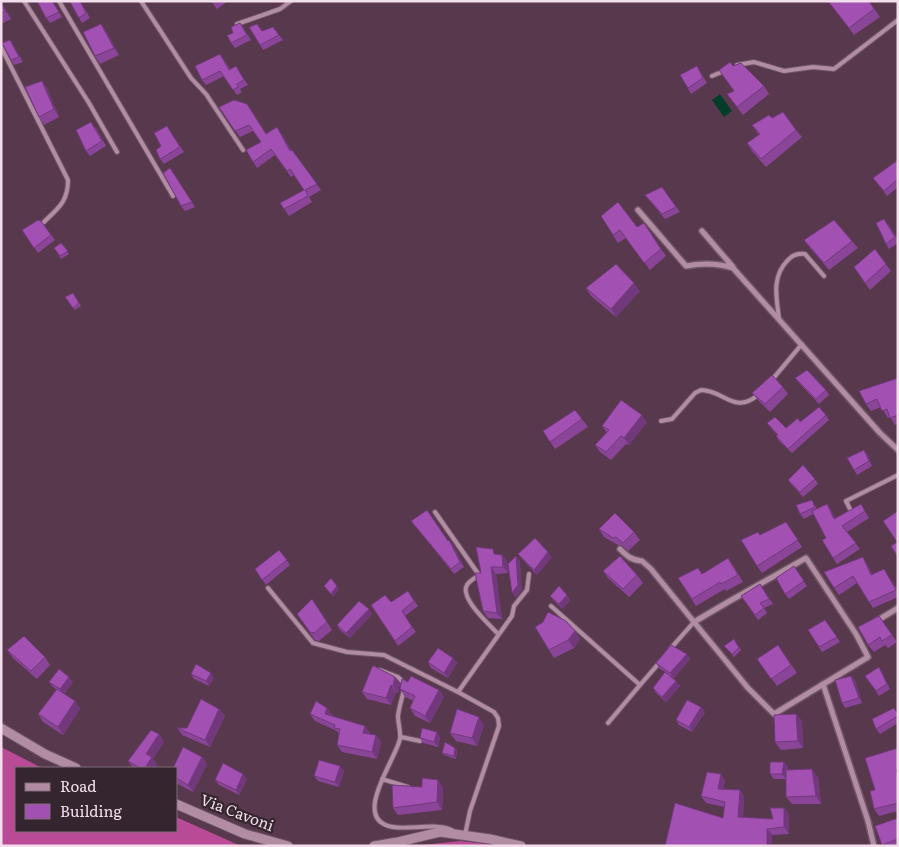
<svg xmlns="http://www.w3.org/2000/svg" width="899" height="847" font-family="Literata,serif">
<rect width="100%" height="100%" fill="#58384c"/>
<!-- forest -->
<path fill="#b94b96" d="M 1,747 L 42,768 L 16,768 L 16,831 L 176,831 L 176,817 L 241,846 L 1,846 Z
M 460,841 L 498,845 L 413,846 Z"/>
<!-- water -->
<path fill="#063d28" d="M 720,94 L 732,111 L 724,117 L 712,100 Z"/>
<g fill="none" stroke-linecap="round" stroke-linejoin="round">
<defs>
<path id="service" d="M 24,1 L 89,103 L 117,152
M 59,1 L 173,196
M 141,1 L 191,78 L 206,94 L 243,150
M 237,24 L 280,9 L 291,1
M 1,47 L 68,180 C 68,202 58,208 44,222
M 737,65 L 754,62 L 784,71 L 813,67 L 834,69 L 898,20
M 712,76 L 724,71
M 779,319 C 777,299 771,278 787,261 C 792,255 797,253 805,254 L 824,276
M 771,381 L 802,344
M 661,421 L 672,419 L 695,393 L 701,390 C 724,390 734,415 758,395
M 851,511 L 846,501 L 898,475
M 435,512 L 479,575 C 475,578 469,581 467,585 C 459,598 490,625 498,634
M 268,588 L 313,643 L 347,652 L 384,655 L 458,692 L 512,616 L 514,606 L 527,590 L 529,574
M 551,606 L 640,685 L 660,662
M 671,648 L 694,622
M 380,670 L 398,677 L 404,683
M 404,690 C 402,698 399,707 398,716 C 398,723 401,732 400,739 C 395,761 350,820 393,827 C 409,830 440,822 453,831
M 458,692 L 494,712 L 498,718 L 499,726 L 470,811 L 465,835
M 608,723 L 640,685
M 401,737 L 420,741
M 382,779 L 408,787"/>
<path id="minor" d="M 638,210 L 686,266 C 702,263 717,263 733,268 L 880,433 L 898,450
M 702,231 L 733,267
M 620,549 C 627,556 631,560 642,561 L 651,569 L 694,622
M 806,558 L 856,634 L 868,657 L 774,714 L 748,688 L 694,622 L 728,602 Z
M 875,622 L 898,608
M 823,684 L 868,821 L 874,846"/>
<path id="tertiary" d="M 1,728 L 45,754 L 76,768
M 176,804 L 245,834 L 288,846
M 374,846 L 398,842 L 440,832 L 490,839 L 521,846"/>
</defs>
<!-- service casing -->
<use href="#service" stroke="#6f5566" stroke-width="6"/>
<!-- minor casing -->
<use href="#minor" stroke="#6f5566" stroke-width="8"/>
<!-- tertiary casing -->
<use href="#tertiary" stroke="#6f5566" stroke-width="11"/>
<!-- service -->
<use href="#service" stroke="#b18ca2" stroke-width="4"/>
<!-- minor -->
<use href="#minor" stroke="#b18ca2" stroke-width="5"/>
<!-- tertiary -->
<use href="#tertiary" stroke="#b18ca2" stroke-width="9"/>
</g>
<!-- wall -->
<path fill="#8b4598" d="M 1,1 L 11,19 L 1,24 Z
M 52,1 L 62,17 L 50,23 L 46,18 Z
M 80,1 L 90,18 L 82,23 L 79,18 Z
M 211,1 L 228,1 L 217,9 Z
M 828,1 L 869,1 L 880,17 L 854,35 Z
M 240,23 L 251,40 L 235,48 L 231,43 L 233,33 Z
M 101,24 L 106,31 L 119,55 L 100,64 L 95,56 Z
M 262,31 L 279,35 L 283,40 L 263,50 L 260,45 Z
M 10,40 L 23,62 L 14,65 L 11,60 Z
M 220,54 L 230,69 L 239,71 L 248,85 L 240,89 L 242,92 L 237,95 L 224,76 L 206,85 L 202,80 Z
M 697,66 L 707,83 L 691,94 L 680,75 Z
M 733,66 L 764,86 L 769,94 L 743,115 L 727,94 L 734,91 Z
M 47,88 L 59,117 L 44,125 L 39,117 Z
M 247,104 L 266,134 L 281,133 L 291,150 L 292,150 L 321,190 L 309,197 L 312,202 L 289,216 L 280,203 L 304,190 L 294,175 L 291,177 L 275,155 L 257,168 L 246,150 L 261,142 L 253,131 L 240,137 L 219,107 Z
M 772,118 L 796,130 L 802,137 L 766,167 L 752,151 L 747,143 L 759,135 L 752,125 Z
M 167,126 L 184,152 L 164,164 L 160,159 Z
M 95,127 L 106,146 L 90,156 L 86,151 Z
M 898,160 L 898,187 L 887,196 L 873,178 Z
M 170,168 L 195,207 L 185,211 L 181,206 Z
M 662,187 L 680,212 L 665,219 L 645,195 Z
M 601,216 L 637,227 L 644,223 L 666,256 L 650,270 L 626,238 L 618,243 Z
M 41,221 L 55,240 L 38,253 L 22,230 Z
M 888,224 L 898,240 L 898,243 L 889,249 L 886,244 Z
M 804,240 L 852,241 L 858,248 L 829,270 L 810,248 Z
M 61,243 L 69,254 L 61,259 L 54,248 Z
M 875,249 L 891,271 L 870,290 L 854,267 Z
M 586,288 L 640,291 L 616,317 L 591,296 Z
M 73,293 L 81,306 L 75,310 L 65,297 Z
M 795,378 L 826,390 L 829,395 L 819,404 L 799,383 Z
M 898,378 L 898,424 L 895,425 L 890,417 L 888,418 L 881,407 L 871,411 L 866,404 Z
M 783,387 L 788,394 L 770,412 L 758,400 L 752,393 Z
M 826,415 L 829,420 L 792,453 L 779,441 L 776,436 L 777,435 L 767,423 L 786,428 Z
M 582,419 L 588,427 L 555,449 L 543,431 Z
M 647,422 L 629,445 L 626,444 L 611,460 L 600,452 L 595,445 L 607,433 L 602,426 Z
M 868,455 L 872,466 L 857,475 L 854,470 Z
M 815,479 L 818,484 L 803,497 L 792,485 L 788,480 Z
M 827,504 L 831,510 L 835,518 L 865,511 L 869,518 L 847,532 L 860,549 L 837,564 L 833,558 L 826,538 L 813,514 L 804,519 L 800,514 L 815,505 L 817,509 Z
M 411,521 L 448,541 L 449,540 L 453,545 L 464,567 L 454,574 Z
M 786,522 L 802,547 L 762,573 L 757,566 L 760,535 Z
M 599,529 L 634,532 L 640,540 L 628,551 L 622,545 L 618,545 L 604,537 Z
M 279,550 L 290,565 L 266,585 L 255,569 Z
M 496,554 L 502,555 L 507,561 L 508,573 L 496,574 L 502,619 L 488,618 L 483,611 L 481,573 Z
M 518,554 L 552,557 L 537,575 L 522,559 Z
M 867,564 L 872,574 L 884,569 L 898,591 L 898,597 L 873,608 L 857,583 L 839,595 L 834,588 Z
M 733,565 L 743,582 L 726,591 L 725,589 L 696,606 L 678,578 L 702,574 Z
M 794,566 L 807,586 L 789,599 L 785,594 Z
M 603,571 L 637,575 L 643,583 L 629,597 L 608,578 Z
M 760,584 L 773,604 L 764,608 L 767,613 L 758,620 L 741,596 Z
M 408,591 L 418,606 L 405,616 L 416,632 L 398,646 L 371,605 L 391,602 Z
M 567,595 L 570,600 L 563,609 L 554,601 L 550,596 Z
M 312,599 L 332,630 L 319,641 L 315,640 L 297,614 Z
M 369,609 L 372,614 L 350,638 L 340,630 L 337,625 Z
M 879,616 L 897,642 L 888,648 L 885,645 L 874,652 L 868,645 Z
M 825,620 L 840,642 L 822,652 L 808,630 Z
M 575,631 L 580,639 L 574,648 L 554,658 L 549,650 Z
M 734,639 L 741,650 L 734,657 L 726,648 Z
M 778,645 L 797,673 L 777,686 L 757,659 Z
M 7,650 L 45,657 L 50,665 L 37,679 L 13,658 Z
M 687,654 L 690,659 L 674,678 L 670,675 L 680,686 L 666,702 L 656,693 L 653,688 L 665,672 L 659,668 L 656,663 Z
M 453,658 L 457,663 L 448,678 L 431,668 L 428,662 Z
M 879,667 L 882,672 L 890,689 L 879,696 L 865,676 Z
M 211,673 L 214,678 L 209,686 L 194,679 L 191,674 Z
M 851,676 L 855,681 L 862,703 L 845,708 L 842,703 Z
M 395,677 L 400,684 L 398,693 L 396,692 L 391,705 L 367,699 L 362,692 Z
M 49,682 L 73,682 L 64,694 L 75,701 L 80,709 L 63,735 L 43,722 L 38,714 L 57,690 L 53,687 Z
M 408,682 L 439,690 L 444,697 L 430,723 L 415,716 L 410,708 L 414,701 L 405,697 L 400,689 Z
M 701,707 L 705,712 L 692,732 L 679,725 L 676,720 Z
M 327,708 L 332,715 L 332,716 L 365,726 L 370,733 L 370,734 L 376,735 L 381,742 L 377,759 L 342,752 L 337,745 L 339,734 L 337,731 L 315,721 L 310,714 Z
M 219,709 L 225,716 L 210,747 L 182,735 L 177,728 L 187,728 Z
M 796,714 L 802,721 L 803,748 L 781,750 L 775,742 Z
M 898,714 L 898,723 L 880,734 L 876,729 Z
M 484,725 L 477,746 L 456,741 L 450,733 Z
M 159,734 L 164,742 L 153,759 L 157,765 L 155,768 L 133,768 L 128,761 Z
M 440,737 L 438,747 L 423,743 L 420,738 Z
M 898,748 L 898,811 L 879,816 L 874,809 L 875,790 Z
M 457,750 L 456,759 L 444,755 L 442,753 Z
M 202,757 L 207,764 L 193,792 L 176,783 L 176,768 Z
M 784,762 L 788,767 L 787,770 L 818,777 L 821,804 L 792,804 L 786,797 L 786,777 L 786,779 L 774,779 L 770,774 Z
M 344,771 L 339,787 L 318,781 L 314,776 Z
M 721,774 L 725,781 L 723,789 L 740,790 L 744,796 L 743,817 L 773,819 L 784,808 L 789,814 L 789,834 L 772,835 L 771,846 L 665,846 L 723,818 L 724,807 L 706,803 L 701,796 Z
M 247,779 L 239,795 L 219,785 L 215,780 Z
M 438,780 L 443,788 L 442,810 L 398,815 L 393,808 L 422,787 Z
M 898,818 L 898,846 L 882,846 L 875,826 Z"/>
<!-- shaded-wall -->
<path fill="#71387c" d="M 1,1 L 11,19 L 5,11 L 1,4 Z
M 101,24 L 106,31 L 119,55 L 114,48 Z
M 42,81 L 47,88 L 59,117 L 54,109 Z
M 277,127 L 281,133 L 295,157 L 290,151 Z
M 634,283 L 640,291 L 616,317 L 611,309 Z
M 642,415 L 647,422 L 629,445 L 624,438 Z
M 864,450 L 868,455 L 872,466 L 869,461 Z
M 827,504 L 831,510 L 838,525 L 834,519 Z
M 449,540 L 453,545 L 464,567 L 460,562 Z
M 548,552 L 552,557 L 537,575 L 534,570 Z
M 502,555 L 507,561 L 508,573 L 503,567 Z
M 516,556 L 520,561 L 522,590 L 516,598 L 512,593 Z
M 863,557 L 867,564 L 876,582 L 871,575 Z
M 491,567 L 496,574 L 502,619 L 497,613 Z
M 337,586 L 339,589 L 333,597 L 331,594 Z
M 567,595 L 570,600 L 563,609 L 559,604 Z
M 369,609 L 372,614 L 350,638 L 346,633 Z
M 575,631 L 580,639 L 574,648 L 568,640 Z
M 687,654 L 690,659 L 674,678 L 670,673 Z
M 453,658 L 457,663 L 448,678 L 444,673 Z
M 879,667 L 882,672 L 890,689 L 887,684 Z
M 211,673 L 214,678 L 209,686 L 206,681 Z
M 851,676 L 855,681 L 862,703 L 859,698 Z
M 69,677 L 73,682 L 63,694 L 60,689 Z
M 395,677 L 400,684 L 398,693 L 393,686 Z
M 676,681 L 680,686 L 666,702 L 662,697 Z
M 391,685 L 396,692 L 391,705 L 386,698 Z
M 439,690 L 444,697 L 430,723 L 425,716 Z
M 75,701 L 80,709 L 63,735 L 58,727 Z
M 701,707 L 705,712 L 692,732 L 689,727 Z
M 327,708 L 332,715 L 329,721 L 325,714 Z
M 219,709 L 225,716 L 210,747 L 205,740 Z
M 796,714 L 802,721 L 803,748 L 798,741 Z
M 479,717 L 484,725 L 477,746 L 472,738 Z
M 365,726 L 370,733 L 368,740 L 363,733 Z
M 437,732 L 440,737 L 438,747 L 434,742 Z
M 159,734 L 164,742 L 153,759 L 157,765 L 155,768 L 145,768 L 146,754 Z
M 376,735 L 381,742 L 377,759 L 372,752 Z
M 455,748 L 457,750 L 456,759 L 454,756 Z
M 202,757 L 207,764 L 193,792 L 188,785 Z
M 784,762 L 788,767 L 786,779 L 782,774 Z
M 340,766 L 344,771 L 339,787 L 335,782 Z
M 812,769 L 818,777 L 821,804 L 816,796 Z
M 243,774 L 247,779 L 239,795 L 236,790 Z
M 721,774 L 725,781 L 722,795 L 718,789 Z
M 438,780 L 443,788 L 442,810 L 437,802 Z
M 740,790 L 744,796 L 743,823 L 738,817 Z
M 784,808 L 789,814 L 789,834 L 784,827 Z
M 767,829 L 772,835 L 771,846 L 767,846 Z"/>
<!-- building -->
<path fill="#a250b1" stroke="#71387c" d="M 37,1 L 52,1 L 59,12 L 46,18 Z
M 71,1 L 80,1 L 86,13 L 79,18 L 70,2 Z
M 828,1 L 869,1 L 874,9 L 849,28 Z
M 1,4 L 5,11 L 1,14 Z
M 240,23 L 247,35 L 231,43 L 227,35 L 233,33 L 231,27 Z
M 101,24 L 114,48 L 95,56 L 83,32 Z
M 257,24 L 262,31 L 273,27 L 279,35 L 260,45 L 249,27 Z
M 10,40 L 19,57 L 11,60 L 2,43 Z
M 220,54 L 229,70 L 236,66 L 244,80 L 237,84 L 238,87 L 233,90 L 220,71 L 202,80 L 195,66 Z
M 730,62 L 733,66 L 741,63 L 764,86 L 737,107 L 727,94 L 734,91 L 719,70 Z
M 697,66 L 703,78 L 688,88 L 680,75 Z
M 42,81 L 54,109 L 39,117 L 25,87 Z
M 234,100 L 247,104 L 266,134 L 277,127 L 290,151 L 292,150 L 317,184 L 305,190 L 308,196 L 284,209 L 280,203 L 304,190 L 290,169 L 287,171 L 271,149 L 253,162 L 246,150 L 261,142 L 249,125 L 235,131 L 219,107 Z
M 783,112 L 796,130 L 761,159 L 747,143 L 760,134 L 752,125 L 769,115 L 772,118 Z
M 91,122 L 102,141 L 86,151 L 76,130 Z
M 167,126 L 180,147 L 160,159 L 156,150 L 161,146 L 154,133 Z
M 898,160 L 898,179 L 884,191 L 873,178 Z
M 170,168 L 192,202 L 181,206 L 163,173 Z
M 662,187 L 676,207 L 662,214 L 645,195 Z
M 618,202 L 637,227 L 644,223 L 661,249 L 644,263 L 620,230 L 613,235 L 601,216 Z
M 884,219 L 895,237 L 886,244 L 876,223 Z
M 38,220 L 41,221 L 51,235 L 34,248 L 22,230 Z
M 834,220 L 852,241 L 824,263 L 804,240 Z
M 61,243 L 68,251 L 60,256 L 54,248 Z
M 875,249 L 886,264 L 865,283 L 854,267 Z
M 616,264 L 634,283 L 611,309 L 586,288 Z
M 73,293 L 79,303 L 73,308 L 65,297 Z
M 807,370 L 826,390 L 816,399 L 795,378 Z
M 772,375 L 783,387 L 765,404 L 752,393 Z
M 898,378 L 898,415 L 890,418 L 887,409 L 882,411 L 877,399 L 866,404 L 859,391 Z
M 621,400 L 642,415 L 624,438 L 621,436 L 606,452 L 595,445 L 609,430 L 602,426 Z
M 819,407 L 826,415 L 788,449 L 776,436 L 778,435 L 767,423 L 775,417 L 786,428 L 798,418 L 800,422 Z
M 575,410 L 582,419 L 550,442 L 543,431 Z
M 864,450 L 869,461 L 854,470 L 847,458 Z
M 803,465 L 815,479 L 800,492 L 788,480 Z
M 812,500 L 815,507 L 800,514 L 796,505 Z
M 827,504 L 834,519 L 861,504 L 865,511 L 842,526 L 856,543 L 833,558 L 822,540 L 826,538 L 812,511 Z
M 427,510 L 448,541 L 449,540 L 460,562 L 451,569 L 411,521 Z
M 898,511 L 898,557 L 891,546 L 897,542 L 883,521 Z
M 615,513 L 634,532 L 623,543 L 616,537 L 613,538 L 599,529 Z
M 786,522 L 798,540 L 757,566 L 741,540 L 758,532 L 760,535 Z
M 535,538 L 548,552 L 534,570 L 518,554 Z
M 476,547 L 493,549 L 494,554 L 502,555 L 503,567 L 491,567 L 497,613 L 483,611 L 475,573 L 481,573 Z
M 279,550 L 287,560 L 262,580 L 255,569 Z
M 516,556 L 518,585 L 512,593 L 508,564 Z
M 620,556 L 637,575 L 623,589 L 603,571 Z
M 863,557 L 871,575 L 884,569 L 896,590 L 869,602 L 853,576 L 834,588 L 824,572 Z
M 728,558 L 738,575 L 721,584 L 720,582 L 692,599 L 678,578 L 698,568 L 702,574 Z
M 794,566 L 804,581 L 785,594 L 776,578 Z
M 331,578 L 337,586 L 331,594 L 324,586 Z
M 760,584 L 769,599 L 760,603 L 764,608 L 755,615 L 741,596 Z
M 559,586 L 567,595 L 559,604 L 550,596 Z
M 408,591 L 414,601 L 402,611 L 412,627 L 395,641 L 371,605 L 385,595 L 391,602 Z
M 312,599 L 327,622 L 314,633 L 310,632 L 297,614 Z
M 359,601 L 369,609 L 346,633 L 337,625 Z
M 548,612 L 566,621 L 575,631 L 568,640 L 549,650 L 535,627 L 543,622 Z
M 879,616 L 892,635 L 882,641 L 880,637 L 868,645 L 858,627 Z
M 825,620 L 837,637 L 819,647 L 808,630 Z
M 24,636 L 45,657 L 31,671 L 7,650 Z
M 734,639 L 739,648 L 732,654 L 724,646 Z
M 671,645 L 687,654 L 670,673 L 656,663 Z
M 778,645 L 791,665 L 771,679 L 757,659 Z
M 438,648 L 453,658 L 444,673 L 428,662 Z
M 196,664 L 211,673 L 206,681 L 191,674 Z
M 374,666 L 395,677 L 393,686 L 391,685 L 386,698 L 362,692 L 372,667 Z
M 879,667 L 887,684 L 876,691 L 865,676 Z
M 59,669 L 69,677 L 60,689 L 49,682 Z
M 665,672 L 676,681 L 662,697 L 653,688 Z
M 411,676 L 439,690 L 425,716 L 410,708 L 415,696 L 400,689 L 402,679 L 408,682 Z
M 851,676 L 859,698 L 842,703 L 835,680 Z
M 57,689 L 75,701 L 58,727 L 38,714 Z
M 201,699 L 219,709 L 205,740 L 177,728 L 187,728 Z
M 687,700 L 701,707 L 689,727 L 676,720 Z
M 316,701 L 327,708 L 325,714 L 365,726 L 363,733 L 376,735 L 372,752 L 337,745 L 340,729 L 334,728 L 335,725 L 310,714 Z
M 894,708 L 898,714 L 898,716 L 876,729 L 872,719 Z
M 457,709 L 479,717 L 472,738 L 450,733 Z
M 796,714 L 798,741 L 775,742 L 774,715 Z
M 422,728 L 437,732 L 434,742 L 420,738 Z
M 151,730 L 159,734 L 146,754 L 152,757 L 145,768 L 140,768 L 128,761 Z
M 445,742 L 455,748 L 454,756 L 442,753 Z
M 183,747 L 202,757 L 188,785 L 176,778 L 176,768 L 173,768 Z
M 898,748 L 898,769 L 896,770 L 898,775 L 898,803 L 874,809 L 870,791 L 875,790 L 865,758 Z
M 319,760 L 340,766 L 335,782 L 314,776 Z
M 770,762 L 784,762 L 782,774 L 770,774 Z
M 223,763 L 243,774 L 236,790 L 215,780 Z
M 812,769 L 816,796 L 786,797 L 786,770 Z
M 707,772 L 721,774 L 718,789 L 740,790 L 738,817 L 773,819 L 770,808 L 784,808 L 784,827 L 767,829 L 767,846 L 665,846 L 675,803 L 723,818 L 725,802 L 701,796 Z
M 422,778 L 438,780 L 437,802 L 393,808 L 392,785 L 422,787 Z
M 898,818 L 898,839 L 882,845 L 875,826 Z"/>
<g text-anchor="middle" stroke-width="4.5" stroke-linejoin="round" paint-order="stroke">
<!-- street labels -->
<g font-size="15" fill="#f3dfeb" stroke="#34252e">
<text transform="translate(237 813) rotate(21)" y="5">Via Cavoni</text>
</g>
</g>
<!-- border -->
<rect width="899" height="847" fill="none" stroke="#f3dfeb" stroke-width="5"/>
<!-- legend -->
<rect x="15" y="767" width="162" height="65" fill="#34252e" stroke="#806f7a"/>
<rect x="25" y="783" width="25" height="8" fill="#b18ca2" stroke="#806f7a"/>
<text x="60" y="792" font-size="15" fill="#f3dfeb">Road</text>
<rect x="25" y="804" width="25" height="15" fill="#a250b1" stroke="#806f7a"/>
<text x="60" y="817" font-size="15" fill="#f3dfeb">Building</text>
</svg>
